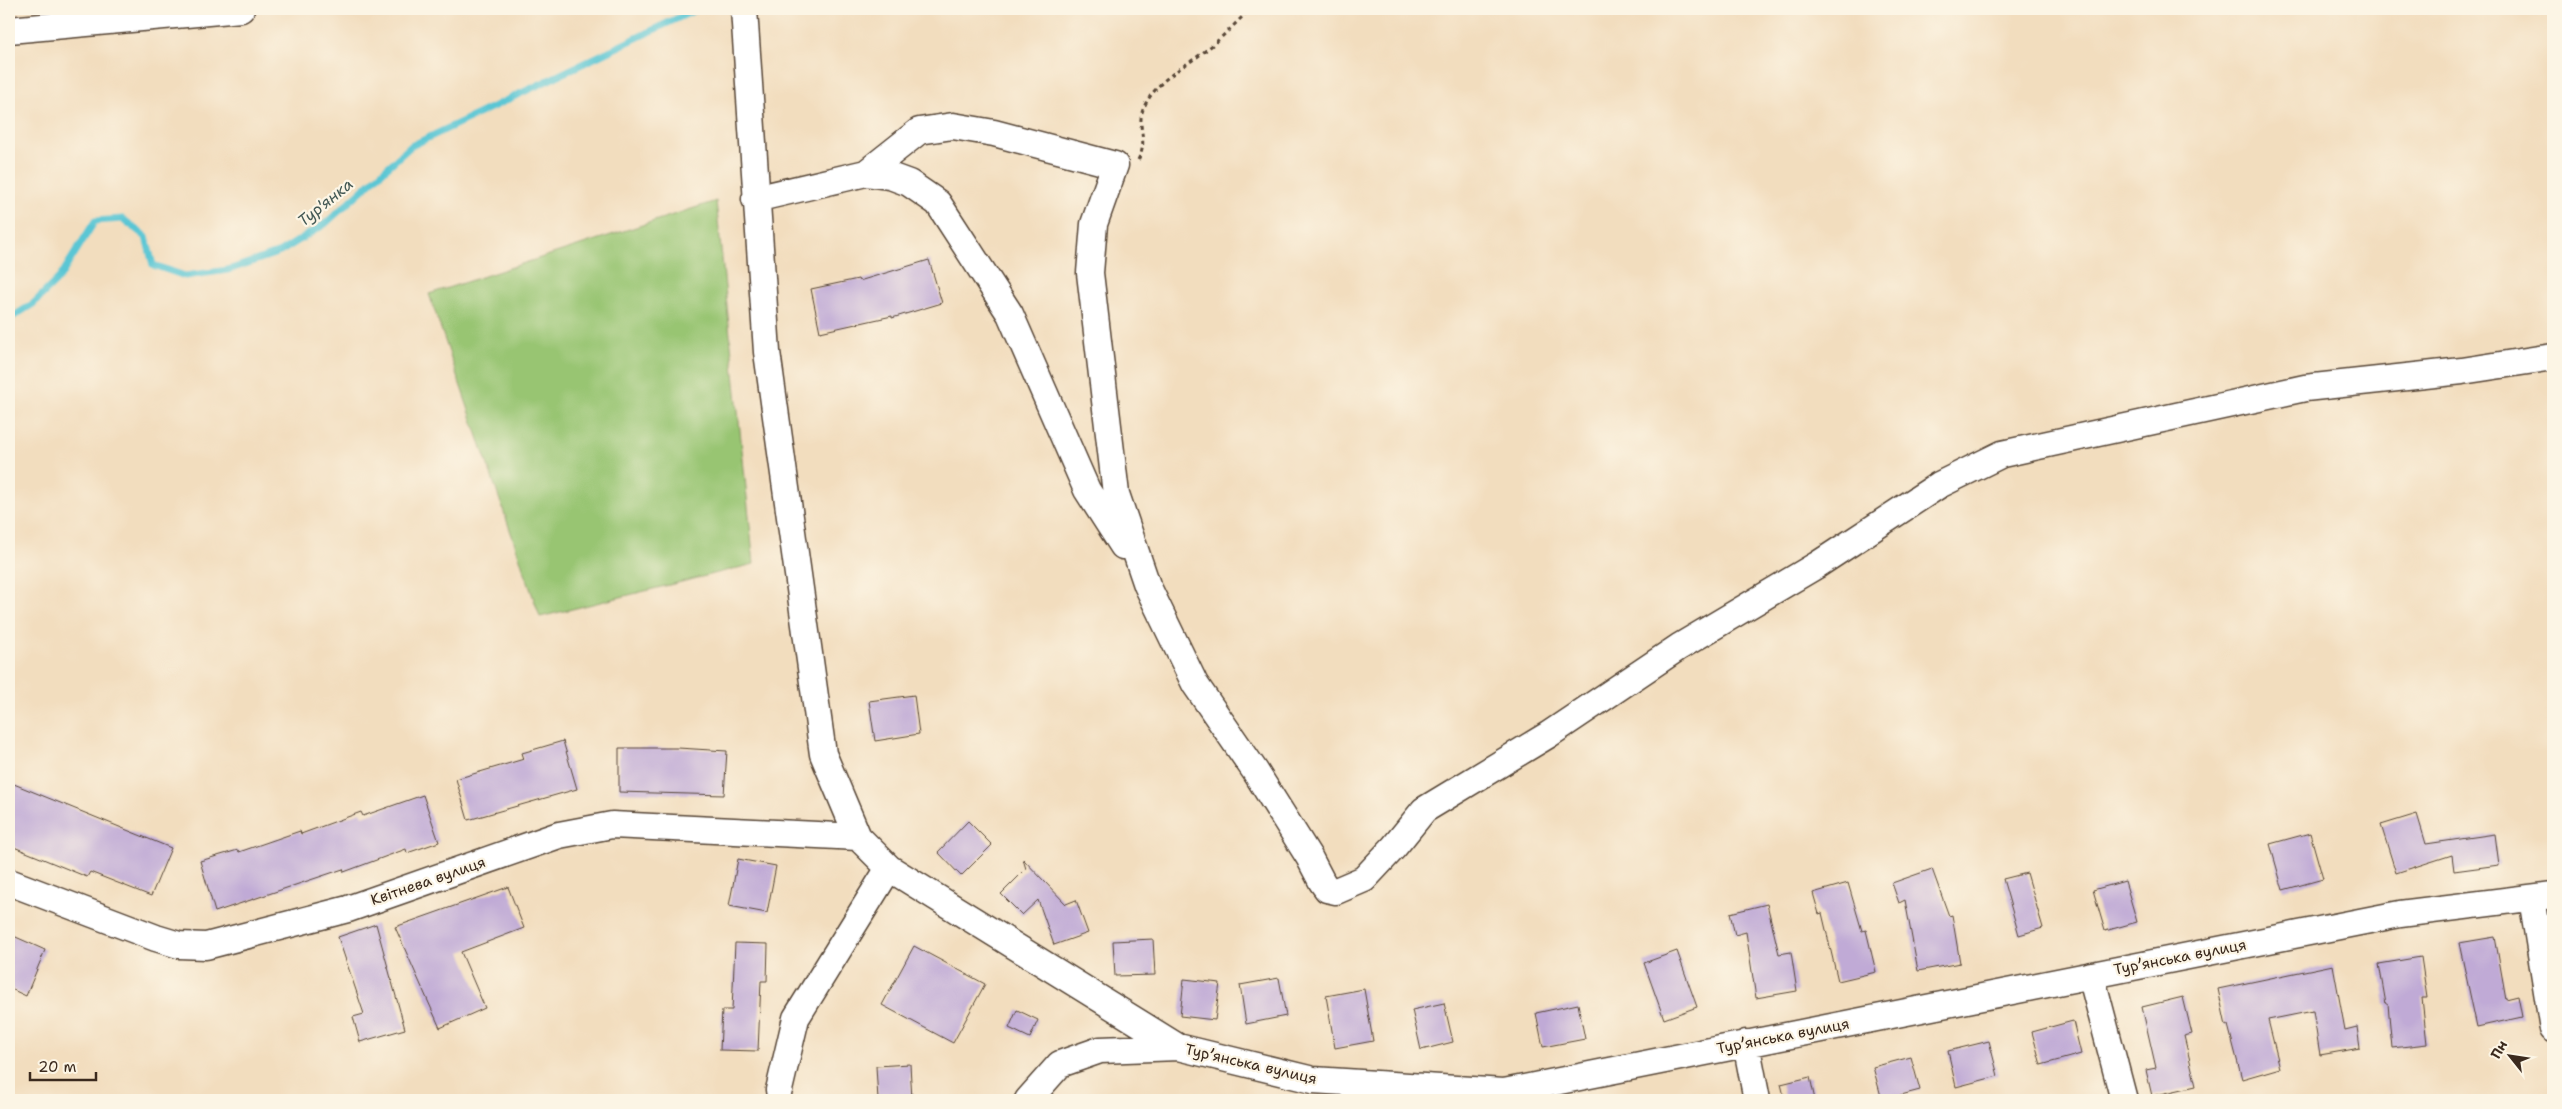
<svg xmlns="http://www.w3.org/2000/svg" width="2562" height="1109" font-family="'Shantell Sans',sans-serif">
<rect width="100%" height="100%" fill="#fcf5e5"/>
<filter id="ink" filterUnits="userSpaceOnUse"><feTurbulence type="fractalNoise" baseFrequency=".02" numOctaves="2"/><feDisplacementMap in="SourceGraphic" scale="10" xChannelSelector="R" yChannelSelector="G"/><feConvolveMatrix kernelMatrix="1 2 1 2 8 2 1 2 1" color-interpolation-filters="sRGB"/></filter>
<filter id="wash" filterUnits="userSpaceOnUse"><feTurbulence type="fractalNoise" baseFrequency=".0096" numOctaves="4" result="noise"/><feDisplacementMap in="SourceGraphic" scale="20" xChannelSelector="R" yChannelSelector="G"/><feGaussianBlur stdDeviation="1.12" result="paint"/><feColorMatrix in="noise" values="0 0 0 0 0 0 0 0 0 0 0 0 0 0 0 0 0 1.4 0 .05"/><feComposite in="paint" operator="in"/></filter>
<g filter="url(#wash)">
<rect width="100%" height="100%" fill="#f2ddbe"/>
<!-- green -->
<path fill="#98c572" stroke="#6a7848" d="M 716,201 L 754,564 L 540,617 L 429,294 Z"/>
<g fill="none" stroke-linecap="round" stroke-linejoin="round">
<!-- stream -->
<path stroke="#5ac6d4" stroke-width="7" d="M 9,319 L 33,304 L 60,277 L 95,221 L 123,219 L 146,237 L 153,265 L 185,276 L 228,270 L 280,252 L 325,224 L 411,146 L 697,9"/>
</g>
<g id="blocks">
<!-- building -->
<path fill="#c0aad6" d="M 929,260 L 942,303 L 892,318 L 892,316 L 820,332 L 811,289 L 858,279 L 859,281 Z
M 914,695 L 919,734 L 875,741 L 869,701 Z
M 563,741 L 577,789 L 468,820 L 456,779 L 524,759 L 522,753 Z
M 619,748 L 678,748 L 727,751 L 724,795 L 619,792 Z
M 9,782 L 171,848 L 151,896 L 90,872 L 87,877 L 9,845 Z
M 423,795 L 439,842 L 407,853 L 406,849 L 344,872 L 343,869 L 215,912 L 200,861 L 238,850 L 239,852 L 300,831 L 301,834 L 361,812 L 363,816 Z
M 2417,814 L 2426,844 L 2495,834 L 2499,865 L 2454,871 L 2452,855 L 2396,873 L 2381,825 Z
M 968,821 L 992,845 L 961,876 L 938,852 Z
M 2310,833 L 2323,879 L 2283,890 L 2270,844 Z
M 738,859 L 776,866 L 767,913 L 729,906 Z
M 1023,859 L 1066,904 L 1076,900 L 1088,933 L 1054,945 L 1038,900 L 1022,915 L 1001,894 L 1026,869 Z
M 1932,869 L 1949,916 L 1952,915 L 1960,963 L 1918,971 L 1905,900 L 1899,903 L 1892,883 Z
M 2027,873 L 2043,928 L 2019,935 L 2003,879 Z
M 2125,881 L 2137,922 L 2105,931 L 2093,890 Z
M 1848,883 L 1862,931 L 1866,930 L 1876,972 L 1838,981 L 1822,913 L 1819,914 L 1813,893 Z
M 508,887 L 524,928 L 461,952 L 485,1008 L 440,1028 L 395,927 Z
M 1767,904 L 1779,954 L 1791,952 L 1797,991 L 1756,998 L 1746,932 L 1735,935 L 1730,913 Z
M 376,924 L 405,1029 L 360,1042 L 353,1017 L 364,1014 L 338,937 Z
M 9,934 L 45,950 L 26,996 L 9,988 Z
M 2495,937 L 2506,999 L 2518,996 L 2522,1017 L 2477,1027 L 2459,943 Z
M 1153,939 L 1155,975 L 1115,976 L 1113,941 Z
M 735,943 L 768,944 L 767,981 L 761,981 L 758,1051 L 720,1050 L 722,1010 L 732,1010 Z
M 914,946 L 985,984 L 953,1043 L 882,1005 Z
M 1677,951 L 1697,1007 L 1664,1019 L 1644,963 Z
M 2421,957 L 2427,998 L 2422,998 L 2427,1044 L 2392,1048 L 2388,1004 L 2386,1004 L 2379,964 Z
M 2333,965 L 2345,1030 L 2357,1027 L 2360,1048 L 2320,1055 L 2313,1011 L 2268,1020 L 2280,1068 L 2242,1079 L 2228,1025 L 2226,1026 L 2218,989 Z
M 1279,978 L 1286,1016 L 1246,1024 L 1240,985 Z
M 1184,979 L 1220,983 L 1215,1020 L 1180,1016 Z
M 1364,989 L 1373,1041 L 1335,1048 L 1326,996 Z
M 2183,997 L 2192,1034 L 2184,1036 L 2196,1086 L 2152,1096 L 2146,1070 L 2156,1068 L 2142,1007 Z
M 1444,1003 L 1453,1042 L 1421,1050 L 1412,1010 Z
M 1578,1004 L 1585,1039 L 1543,1047 L 1536,1013 Z
M 1017,1010 L 1038,1020 L 1030,1038 L 1009,1028 Z
M 2073,1021 L 2081,1054 L 2041,1065 L 2032,1032 Z
M 1989,1041 L 1998,1076 L 1956,1087 L 1948,1051 Z
M 1911,1057 L 1920,1090 L 1882,1100 L 1873,1067 Z
M 910,1064 L 912,1100 L 878,1100 L 876,1066 Z
M 1810,1077 L 1815,1100 L 1785,1100 L 1781,1084 Z"/>
</g>
</g>
<g filter="url(#ink)">
<use href="#blocks" fill-opacity="0" stroke="#564536" stroke-width="1"/>
<g fill="none" stroke-linecap="round" stroke-linejoin="round">
<defs>
<path id="minor" d="M 744,9 L 767,352 L 823,754 L 858,837 L 889,868 L 1178,1047
M 9,30 L 241,9
M 866,173 L 919,131 L 953,126 L 994,133 L 1115,165 L 1094,224 L 1090,273 L 1116,494 L 1147,585 L 1195,684 L 1255,771 L 1309,857 L 1322,882 L 1327,889 L 1336,891 L 1364,879 L 1394,847 L 1424,810 L 1548,735 L 1679,647 L 1817,565 L 1939,485 L 2002,454 L 2305,388 L 2462,371 L 2553,357
M 755,199 L 866,173 L 890,176 L 909,183 L 938,203 L 1010,314 L 1087,490 L 1123,546
M 9,882 L 156,938 L 179,945 L 206,946 L 348,909 L 559,835 L 612,825 L 858,837
M 2532,898 L 2553,1029
M 2091,975 L 2124,1100
M 1746,1043 L 1757,1100
M 779,1090 L 796,1018 L 889,868
M 1028,1100 L 1060,1064 L 1100,1050 L 1178,1047 L 1313,1080 L 1504,1092 L 2400,914 L 2553,895"/>
</defs>
<!-- minor casing -->
<use href="#minor" stroke="#564536" stroke-width="29"/>
<!-- path -->
<path stroke="#564536" stroke-width="3" stroke-dasharray="4 4" stroke-linecap="butt" d="M 1138,160 C 1150,138 1134,126 1145,105 C 1160,77 1182,69 1205,51 C 1221,39 1236,23 1250,9"/>
<!-- minor -->
<use href="#minor" stroke="#fff" stroke-width="26"/>
</g>
</g>
<g text-anchor="middle" stroke-width="4.5" stroke-linejoin="round" paint-order="stroke">
<!-- street labels -->
<g font-size="15" fill="#3b2a1e" stroke="#fcf5e5">
<text transform="translate(428 881) rotate(-19)" y="5">Квітнева вулиця</text>
<text transform="translate(2180 957) rotate(-11)" y="5">Турʼянська вулиця</text>
<text transform="translate(1783 1036) rotate(-11)" y="5">Турʼянська вулиця</text>
<text transform="translate(1251 1064) rotate(13)" y="5">Турʼянська вулиця</text>
</g>
<!-- water labels -->
<g font-size="16" font-style="italic" fill="#445955" stroke="#fcf5e5">
<text transform="translate(325 202) rotate(-39)" y="6">Тур'янка</text>
</g>
</g>
<!-- margin -->
<rect width="2562" height="1109" fill="none" stroke="#fcf5e5" stroke-width="30"/>
<!-- north arrow -->
<g transform="translate(2510 1056) rotate(300)" stroke="#fcf5e5" stroke-width="4" paint-order="stroke">
<path d="M0-4L9 19L0 12L-9 19Z" fill="#3b2a1e"/>
<text y="-8" font-size="14" font-weight="bold" text-anchor="middle" fill="#3b2a1e">Пн</text>
</g>
<!-- scale -->
<path d="M30 1072v8h66v-8" fill="none" stroke="#3b2a1e" stroke-width="2.5"/>
<text x="38" y="1072" font-size="15" fill="#3b2a1e" stroke="#fcf5e5" stroke-width="4" paint-order="stroke">20 m</text>
</svg>
